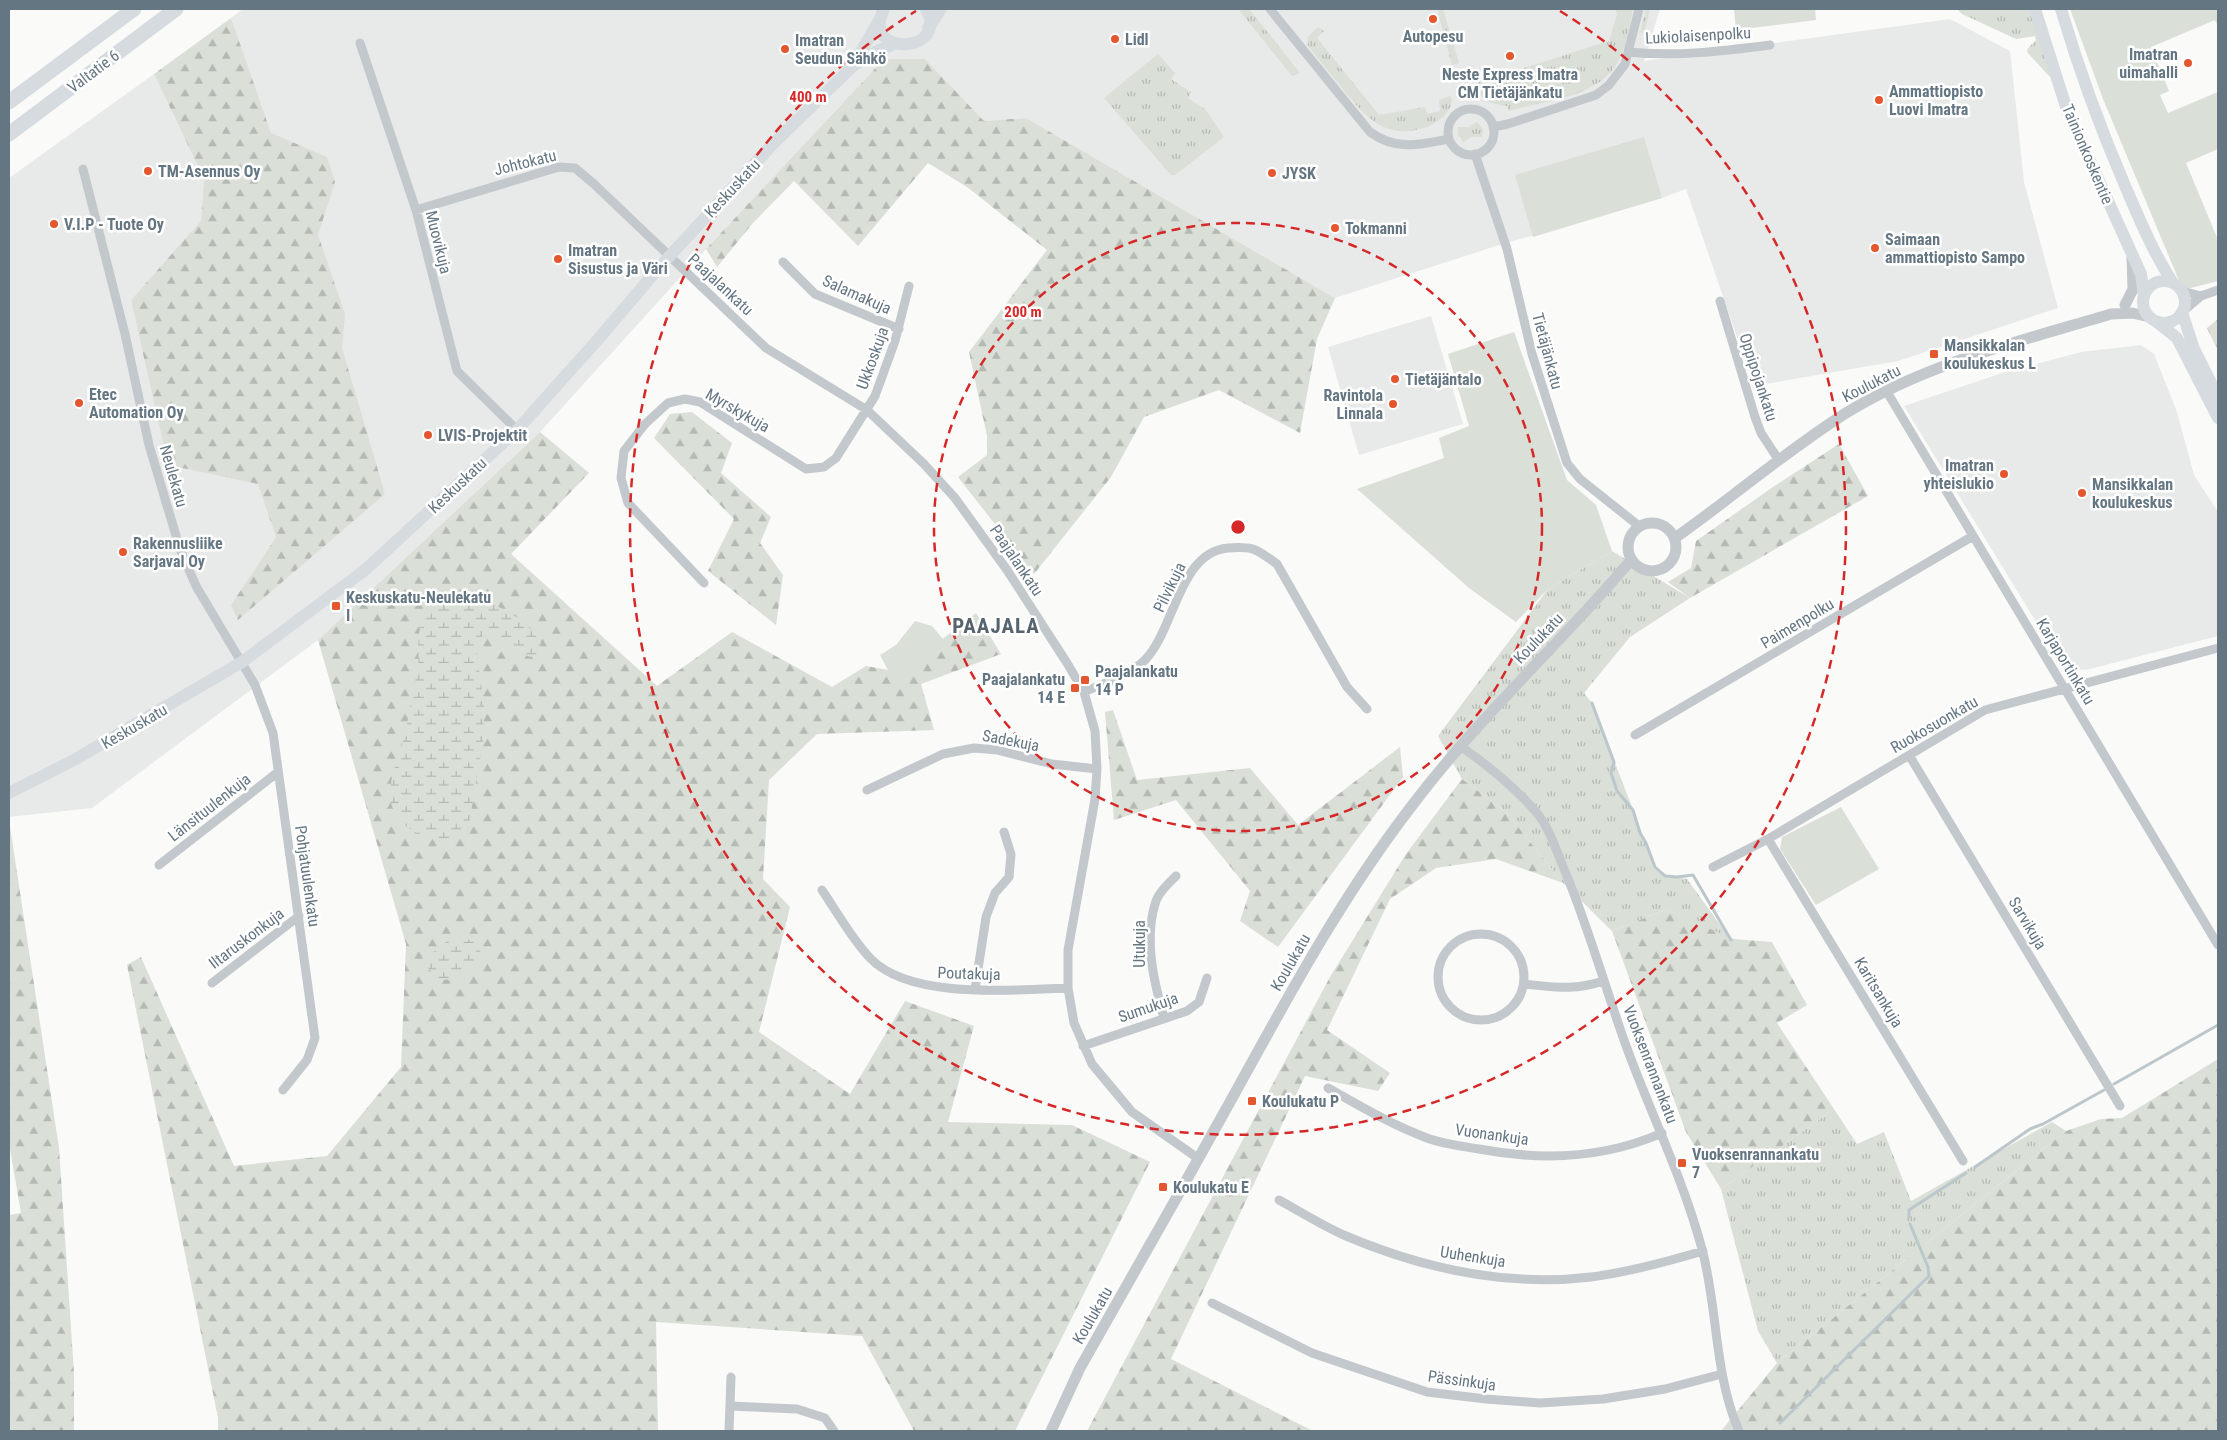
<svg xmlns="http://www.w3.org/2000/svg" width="2227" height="1440" font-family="'Roboto Condensed',sans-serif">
<defs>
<pattern id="grass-tufts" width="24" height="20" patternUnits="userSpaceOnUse" patternTransform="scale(1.25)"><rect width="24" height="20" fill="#dadfd7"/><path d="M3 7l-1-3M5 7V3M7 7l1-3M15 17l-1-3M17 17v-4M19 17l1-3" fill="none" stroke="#b4b9b4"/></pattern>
<pattern id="forest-firs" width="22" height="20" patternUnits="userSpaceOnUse" patternTransform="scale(1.25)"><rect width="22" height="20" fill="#dadfd7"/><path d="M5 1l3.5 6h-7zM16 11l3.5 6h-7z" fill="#b4b9b4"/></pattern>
<pattern id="wetland-marsh" width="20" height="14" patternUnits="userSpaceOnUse" patternTransform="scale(1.25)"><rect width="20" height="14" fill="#dadfd7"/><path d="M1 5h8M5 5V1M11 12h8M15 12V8" fill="none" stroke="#b4b9b4"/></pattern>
</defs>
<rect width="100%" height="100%" fill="#fafaf8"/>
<!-- built -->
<path fill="#e8e9e9" d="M 243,9 L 1660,9 L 1644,61 L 1950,19 L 2010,51 L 2024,182 L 2058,308 L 1898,361 L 1754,386 L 1686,189 L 1662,198 L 1496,246 L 1335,298 L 1026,118 L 984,121 L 925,59 L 884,59 L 706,249 L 540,432 L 318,640 L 92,808 L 9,817 L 9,178 L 154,74 L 204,179 L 201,222 L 131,300 L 168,465 L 258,483 L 276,537 L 231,605 L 385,494 L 231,18 Z
M 1431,316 L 1463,424 L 1359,455 L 1328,347 Z
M 2141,345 L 2154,354 L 2177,412 L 2194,475 L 2218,512 L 2218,636 L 2086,670 L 2072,669 L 2060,661 L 1904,406 L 2002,373 L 2081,352 Z"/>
<!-- grass -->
<path fill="url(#grass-tufts)" d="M 1238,9 L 1249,9 L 1300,73 L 1292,76 Z
M 1437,9 L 1443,9 L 1459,63 L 1452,65 Z
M 1615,9 L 1633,10 C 1629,26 1627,47 1618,62 C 1598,98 1545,100 1509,111 L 1507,106 C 1491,104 1479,100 1473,84 L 1609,41 L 1617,15 Z
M 1646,9 L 1650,9 L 1644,34 L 1640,32 Z
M 1957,9 L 2029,9 L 2054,79 L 2048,75 L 2027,52 L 2028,48 L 2036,40 L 2035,36 L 2016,39 L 1962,14 Z
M 1318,27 L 1324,31 L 1317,38 L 1379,115 L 1425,107 L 1427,114 L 1440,111 L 1439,100 L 1450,96 L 1452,100 C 1451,112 1439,122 1427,127 C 1386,141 1366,118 1342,88 C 1331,74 1319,60 1308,46 L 1307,38 Z
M 1158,54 L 1175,73 L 1171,79 L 1191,92 L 1188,98 L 1205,109 L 1224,137 L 1175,175 L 1171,175 L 1104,98 Z
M 1477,122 L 1483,129 L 1482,137 L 1472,137 L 1463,142 L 1458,134 L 1458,127 L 1469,127 Z
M 1612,551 L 1690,598 L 1630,637 L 1584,693 L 1592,703 L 1655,867 L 1669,876 L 1687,879 L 1731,940 L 1665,910 L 1612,931 L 1563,883 L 1507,813 L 1462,779 L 1438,736 L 1548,589 Z
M 1834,1109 L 1857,1144 L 1884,1132 L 1911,1201 L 2052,1122 L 2066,1131 L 1777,1363 L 1758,1331 L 1721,1189 Z"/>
<!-- forest -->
<path fill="url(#forest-firs)" d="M 231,18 L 271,133 L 327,157 L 335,182 L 318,235 L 345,314 L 342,348 L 385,494 L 238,620 L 231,605 L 276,537 L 258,484 L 168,465 L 131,300 L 201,221 L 204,179 L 154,74 Z
M 884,59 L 925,59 L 984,121 L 1026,118 L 1335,298 L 1317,339 L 1300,433 L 1219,390 L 1144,417 L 1111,477 L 1034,574 L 958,477 L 987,455 L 987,436 L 969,352 L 1047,250 L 967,187 L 928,163 L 858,246 L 794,181 L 753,223 L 717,267 L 706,249 Z
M 2218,319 L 2218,351 L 2207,328 Z
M 692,412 L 732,443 L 721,473 L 771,517 L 760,543 L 783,575 L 776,625 L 708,571 L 734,519 L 654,438 L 670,414 Z
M 540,432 L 589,473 L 511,554 L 657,686 L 732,632 L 832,687 L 866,666 L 900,672 L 976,613 L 1001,654 L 921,684 L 934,730 L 817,734 L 769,780 L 763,879 L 790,907 L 759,1032 L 850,1094 L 905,1001 L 974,1026 L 948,1122 L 1072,1125 L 1150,1162 L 1015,1431 L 914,1431 L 862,1336 L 656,1322 L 658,1431 L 218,1431 L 218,1418 L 127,965 L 141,957 L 234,1166 L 327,1156 L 401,1067 L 406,944 L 318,640 Z
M 1839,444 L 1868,496 L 1690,598 L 1668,582 L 1691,568 L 1696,541 L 1773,487 Z
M 1113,710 L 1137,780 L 1250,768 L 1298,825 L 1400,747 L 1403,777 L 1278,947 L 1240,921 L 1250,891 L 1176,800 L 1114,820 L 1105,712 Z
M 1462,779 L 1507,813 L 1563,883 L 1496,859 L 1436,868 L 1390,899 L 1327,1030 L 1390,1073 L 1378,1091 L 1305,1076 L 1171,1359 L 1313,1431 L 1087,1431 L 1330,977 L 1406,854 Z
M 9,820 L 59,1148 L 74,1373 L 74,1431 L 9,1431 L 9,1215 L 21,1213 L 9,1143 Z
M 1665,910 L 1734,939 L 1772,942 L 1807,1005 L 1777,1023 L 1834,1109 L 1721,1189 L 1686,1132 L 1612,931 Z
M 2218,1059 L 2218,1431 L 1721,1431 L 1777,1363 L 2066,1131 L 2101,1119 L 2122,1118 Z"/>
<!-- wetland -->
<path fill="url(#wetland-marsh)" d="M 478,598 C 504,608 526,619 541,643 L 539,654 L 530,657 L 483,635 L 476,646 L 484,706 L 483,740 L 469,824 L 462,833 L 442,842 C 425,837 399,828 393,809 C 384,785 399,759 405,735 C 409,714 412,693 417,672 C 421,656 415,638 422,623 C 433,602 458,599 478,598 Z
M 451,938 L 475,940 C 493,964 462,981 440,980 L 426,966 L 428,956 Z"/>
<!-- park -->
<path fill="#dadfd7" d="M 1734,9 L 1815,9 L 1816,20 L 1736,30 Z
M 2070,9 L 2218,9 L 2218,27 L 2215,20 L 2151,47 L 2169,91 L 2160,95 L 2168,113 L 2218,92 L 2218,149 L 2186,163 L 2218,240 L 2218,281 L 2183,290 L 2103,99 Z
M 1644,137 L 1662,198 L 1533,237 L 1515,175 Z
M 1514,332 L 1567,480 L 1596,505 L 1612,551 L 1548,589 L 1516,622 L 1469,588 L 1357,489 L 1444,458 L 1439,438 L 1469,426 L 1448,354 Z
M 915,621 L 932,626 L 943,639 L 895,683 L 880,655 L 896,645 Z
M 1841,807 L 1879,869 L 1816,905 L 1780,849 L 1782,837 Z"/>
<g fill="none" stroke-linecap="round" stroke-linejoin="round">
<!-- stream -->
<path stroke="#bbc7cb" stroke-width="3" d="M 1592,703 L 1614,762 L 1611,773 L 1617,791 L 1633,810 L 1640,833 L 1646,843 L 1655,867 L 1665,876 L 1677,877 L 1693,875 L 1731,940
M 2114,1084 L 2218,1025
M 1975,1167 L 2030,1129 L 2043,1124 L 2104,1090
M 1909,1217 L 1909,1210 L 1966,1173
M 1780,1423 L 1929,1276 L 1928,1267 L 1910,1224"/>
<!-- minor -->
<path stroke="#c3c8cc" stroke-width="9" d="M 1270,9 L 1370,132 C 1396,151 1420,145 1449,139
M 360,43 L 416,210 L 457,371 L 517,430
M 1628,52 C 1676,57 1723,51 1770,45
M1448 132a23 23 0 1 1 46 0a23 23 0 1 1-46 0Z
M 1493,127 L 1508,124 L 1596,95 L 1609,85 L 1625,64 L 1639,9
M 1475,154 L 1507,249 L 1532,354 L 1567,463 L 1580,479 L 1639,526
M 83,169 L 125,334 L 149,445 L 180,549 L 196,586 L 255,685 L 273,733 L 315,1038 L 307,1060 L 283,1090
M 416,210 L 559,167 L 575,168 L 594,184 L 766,348 L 867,410 L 924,464 L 955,498 L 1007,570 L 1067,663 L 1084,692 L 1095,731 L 1097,769 L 1095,799 L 1068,950 L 1068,988 L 1074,1023 L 1092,1064 L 1132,1112 L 1199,1159
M 783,262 L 815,294 L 899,329
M 2182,291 L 2201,296
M 1720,301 L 1755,417 L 1761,433 L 1778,459
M 2182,312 L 2201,296 L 2218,290
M 1887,392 L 2218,945
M 704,583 L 628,503 L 621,478 L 624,451 L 645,424 L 668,403 L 685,399 L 700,402 L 806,469 L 824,467 L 836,458 L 875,396 L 895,341 L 909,286
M 1084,692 C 1104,683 1129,676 1145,660 C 1175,629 1179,552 1228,548 C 1254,546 1256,549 1277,564 L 1347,687 L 1367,709
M 1635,735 L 1973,536
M 1460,746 C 1485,763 1518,790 1537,813 C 1549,828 1555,847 1562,864 C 1587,922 1604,984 1625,1043 C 1650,1112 1683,1178 1702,1249 C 1718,1309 1714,1374 1739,1431
M 1909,755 L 2120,1106
M 867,790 L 943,754 L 974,748 L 997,750 L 1052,764 L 1097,769
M 1768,839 L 1963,1161
M 159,865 L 278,772
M 1713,867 L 1768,839 L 1985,710 L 2218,648
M 822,890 C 837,912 851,938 870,958 C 910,1000 1013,990 1068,988
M1438 977a43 43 0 1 1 86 0a43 43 0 1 1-86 0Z
M 212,983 L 299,916
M 1524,984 C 1554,987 1574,991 1603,981
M 975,989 L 986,917 L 995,893 L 1009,877 L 1011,854 L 1004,832
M 1164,1018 C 1154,982 1144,941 1155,904 C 1158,893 1168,884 1176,876
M 1083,1046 L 1187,1011 L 1199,1002 L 1207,978
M 1328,1088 C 1360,1106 1392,1125 1427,1138 C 1443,1144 1461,1146 1479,1149 C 1542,1161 1603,1159 1662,1133
M 1279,1200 C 1301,1212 1323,1226 1346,1236 C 1424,1269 1507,1287 1591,1277 C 1629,1272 1666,1262 1703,1251
M 1212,1303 L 1312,1353 L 1427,1392 L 1486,1399 L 1540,1403 L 1603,1399 L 1665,1389 L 1722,1374
M 730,1406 L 797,1409 L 825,1418 L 834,1431
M 729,1431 L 731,1377"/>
<!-- tertiary -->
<path stroke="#c3c8cc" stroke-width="11" d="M 2125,305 L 2133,289 L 2132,257
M1628 547a24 24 0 1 1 48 0a24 24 0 1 1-48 0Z
M 1675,538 C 1733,497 1786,451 1846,413 C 1927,363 2021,341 2111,314 L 2132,313 L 2150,317
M 1051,1431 L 1080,1368 C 1132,1277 1184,1185 1235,1093 C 1290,993 1344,893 1414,803 C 1480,716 1561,643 1631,560"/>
<!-- secondary -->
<path stroke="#d6dbdf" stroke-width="12" d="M 884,9 C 859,58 951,54 926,9
M 2035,9 L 2067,110 L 2141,274 L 2144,297
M 2061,9 C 2079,70 2101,130 2126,188 C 2141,223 2153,252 2173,283
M 928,28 L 941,9
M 853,65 L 880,19
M2143 302a21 21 0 1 1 42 0a21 21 0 1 1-42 0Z
M 2182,312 L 2194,349 L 2218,397
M 2157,322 L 2177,338 L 2218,418
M 9,793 L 74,760 L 242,662 L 365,570 L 517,430 L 601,336 L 656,271 L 772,145 L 853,66 L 877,51 L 894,44"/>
<!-- trunk -->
<path stroke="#d6dbdf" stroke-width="15" d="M 9,102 L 134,9
M 9,134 L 176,9"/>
</g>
<!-- distance rings -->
<g fill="none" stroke="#d62828" stroke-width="2.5" stroke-dasharray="9 6">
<circle cx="1238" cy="527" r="304"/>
<path d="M1560 11A608 608 0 1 1 916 11"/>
</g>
<!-- markers -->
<g fill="#e4572e" stroke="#fff" stroke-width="2">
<circle cx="1433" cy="19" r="5"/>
<circle cx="1115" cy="39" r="5"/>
<circle cx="785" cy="49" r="5"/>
<circle cx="1510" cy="56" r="5"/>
<circle cx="2188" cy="63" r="5"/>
<circle cx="1879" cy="100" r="5"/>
<circle cx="148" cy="171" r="5"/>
<circle cx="1272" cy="173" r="5"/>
<circle cx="54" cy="224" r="5"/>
<circle cx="1335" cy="228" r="5"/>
<circle cx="1875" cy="248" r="5"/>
<circle cx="558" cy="259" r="5"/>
<rect x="1929" y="349" width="10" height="10" rx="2.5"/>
<circle cx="1395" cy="379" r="5"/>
<circle cx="79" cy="403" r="5"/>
<circle cx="1393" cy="404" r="5"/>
<circle cx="428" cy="435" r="5"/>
<circle cx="2004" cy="474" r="5"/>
<circle cx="2082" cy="493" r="5"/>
<circle cx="123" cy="552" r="5"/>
<rect x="331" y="601" width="10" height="10" rx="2.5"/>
<rect x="1080" y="675" width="10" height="10" rx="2.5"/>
<rect x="1070" y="683" width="10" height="10" rx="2.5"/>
<rect x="1247" y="1096" width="10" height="10" rx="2.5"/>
<rect x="1677" y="1158" width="10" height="10" rx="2.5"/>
<rect x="1158" y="1182" width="10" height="10" rx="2.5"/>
</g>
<g text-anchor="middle" stroke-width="5" stroke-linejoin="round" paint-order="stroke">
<!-- street labels -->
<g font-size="16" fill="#657683" stroke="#fff">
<text transform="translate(1698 35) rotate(-3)" y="6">Lukiolaisenpolku</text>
<text transform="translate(93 71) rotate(-37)" y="6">Valtatie 6</text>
<text transform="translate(2088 154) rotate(67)" y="6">Tainionkoskentie</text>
<text transform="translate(525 162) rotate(-14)" y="6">Johtokatu</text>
<text transform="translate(732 188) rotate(-47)" y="6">Keskuskatu</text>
<text transform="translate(439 242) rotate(76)" y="6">Muovikuja</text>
<text transform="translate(721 284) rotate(43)" y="6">Paajalankatu</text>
<text transform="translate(857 294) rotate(24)" y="6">Salamakuja</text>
<text transform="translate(1548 351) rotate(75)" y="6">Tietäjänkatu</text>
<text transform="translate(872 358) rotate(-70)" y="6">Ukkoskuja</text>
<text transform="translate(1759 377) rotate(72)" y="6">Oppipojankatu</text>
<text transform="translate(1871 383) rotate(-27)" y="6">Koulukatu</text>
<text transform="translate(738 410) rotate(30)" y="6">Myrskykuja</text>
<text transform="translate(174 476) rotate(74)" y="6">Neulekatu</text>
<text transform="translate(457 485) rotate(-43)" y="6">Keskuskatu</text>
<text transform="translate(1017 560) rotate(56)" y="6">Paajalankatu</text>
<text transform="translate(1169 587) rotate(-64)" y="6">Pilvikuja</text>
<text transform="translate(1797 623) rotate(-31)" y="6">Paimenpolku</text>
<text transform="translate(1538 638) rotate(-46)" y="6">Koulukatu</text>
<text transform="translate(2066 661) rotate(59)" y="6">Karjaportinkatu</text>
<text transform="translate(1934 724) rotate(-30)" y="6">Ruokosuonkatu</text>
<text transform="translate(134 726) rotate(-30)" y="6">Keskuskatu</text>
<text transform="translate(1011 740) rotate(11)" y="6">Sadekuja</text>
<text transform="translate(209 807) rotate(-38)" y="6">Länsituulenkuja</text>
<text transform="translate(308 876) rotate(82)" y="6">Pohjatuulenkatu</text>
<text transform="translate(2028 923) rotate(59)" y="6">Sarvikuja</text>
<text transform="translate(246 938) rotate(-37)" y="6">Iltaruskonkuja</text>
<text transform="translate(1139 944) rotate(-90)" y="6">Utukuja</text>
<text transform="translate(1290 962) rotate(-60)" y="6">Koulukatu</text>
<text transform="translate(969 973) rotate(2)" y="6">Poutakuja</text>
<text transform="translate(1879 992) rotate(59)" y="6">Karitsankuja</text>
<text transform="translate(1148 1007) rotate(-19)" y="6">Sumukuja</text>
<text transform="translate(1651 1064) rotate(69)" y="6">Vuoksenrannankatu</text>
<text transform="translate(1492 1134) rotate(8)" y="6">Vuonankuja</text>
<text transform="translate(1473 1256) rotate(9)" y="6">Uuhenkuja</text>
<text transform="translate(1092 1315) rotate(-60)" y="6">Koulukatu</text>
<text transform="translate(1462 1380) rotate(8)" y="6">Pässinkuja</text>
</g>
<!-- poi labels -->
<g font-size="16" font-weight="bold" fill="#657683" stroke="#fff" text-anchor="start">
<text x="1433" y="42" text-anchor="middle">Autopesu</text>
<text x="1125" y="45">Lidl</text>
<text x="795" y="46">Imatran<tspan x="795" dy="18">Seudun Sähkö</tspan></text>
<text x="2178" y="60" text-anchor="end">Imatran<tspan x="2178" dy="18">uimahalli</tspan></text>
<text x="1510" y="80" text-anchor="middle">Neste Express Imatra<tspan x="1510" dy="18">CM Tietäjänkatu</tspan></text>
<text x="1889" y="97">Ammattiopisto<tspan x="1889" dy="18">Luovi Imatra</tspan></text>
<text x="158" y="177">TM-Asennus Oy</text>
<text x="1282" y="179">JYSK</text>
<text x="64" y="230">V.I.P - Tuote Oy</text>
<text x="1345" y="234">Tokmanni</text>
<text x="1885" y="245">Saimaan<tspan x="1885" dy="18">ammattiopisto Sampo</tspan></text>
<text x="568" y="256">Imatran<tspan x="568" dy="18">Sisustus ja Väri</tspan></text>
<text x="1944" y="351">Mansikkalan<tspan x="1944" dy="18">koulukeskus L</tspan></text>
<text x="1405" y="385">Tietäjäntalo</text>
<text x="89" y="400">Etec<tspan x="89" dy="18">Automation Oy</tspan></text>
<text x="1383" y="401" text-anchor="end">Ravintola<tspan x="1383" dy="18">Linnala</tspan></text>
<text x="438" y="441">LVIS-Projektit</text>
<text x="1994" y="471" text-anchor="end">Imatran<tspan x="1994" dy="18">yhteislukio</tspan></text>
<text x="2092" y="490">Mansikkalan<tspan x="2092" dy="18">koulukeskus</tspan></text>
<text x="133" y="549">Rakennusliike<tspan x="133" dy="18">Sarjaval Oy</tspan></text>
<text x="346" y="603">Keskuskatu-Neulekatu<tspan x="346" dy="18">I</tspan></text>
<text x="1095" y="677">Paajalankatu<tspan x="1095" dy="18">14 P</tspan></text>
<text x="1065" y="685" text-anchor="end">Paajalankatu<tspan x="1065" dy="18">14 E</tspan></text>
<text x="1262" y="1107">Koulukatu P</text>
<text x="1692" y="1160">Vuoksenrannankatu<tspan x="1692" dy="18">7</tspan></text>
<text x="1173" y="1193">Koulukatu E</text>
</g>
<!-- district labels -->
<g font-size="21" font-weight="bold" letter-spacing="1" fill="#57646e" stroke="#fff">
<text x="996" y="633">PAAJALA</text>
</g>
</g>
<circle cx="1238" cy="527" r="8" fill="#d62828" stroke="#fff" stroke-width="2.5"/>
<g font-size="15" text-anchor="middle" font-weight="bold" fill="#d62828" stroke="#fff" stroke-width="5" stroke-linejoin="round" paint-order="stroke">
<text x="808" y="102">400 m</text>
<text x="1023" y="317">200 m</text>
</g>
<!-- border -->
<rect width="2227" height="1440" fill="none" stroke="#657683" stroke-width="20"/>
</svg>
